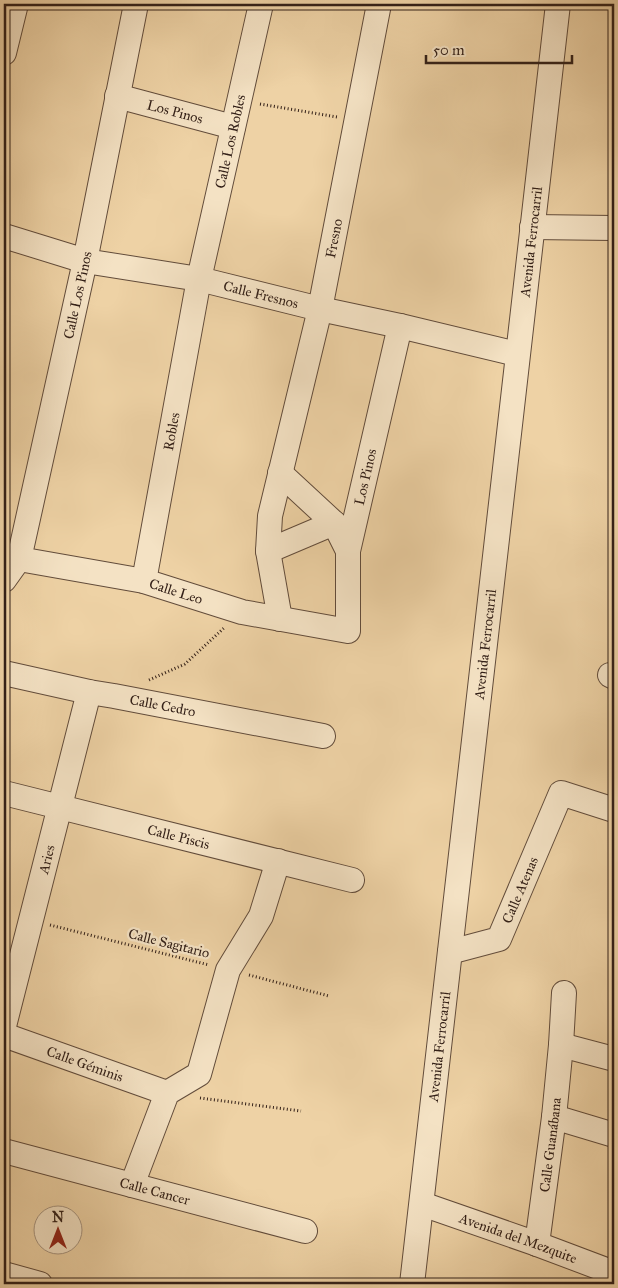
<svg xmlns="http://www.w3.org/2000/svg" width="618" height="1288" font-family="'IM FELL Great Primer',serif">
<rect width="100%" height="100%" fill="#eed2a5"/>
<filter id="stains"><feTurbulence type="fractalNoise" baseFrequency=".004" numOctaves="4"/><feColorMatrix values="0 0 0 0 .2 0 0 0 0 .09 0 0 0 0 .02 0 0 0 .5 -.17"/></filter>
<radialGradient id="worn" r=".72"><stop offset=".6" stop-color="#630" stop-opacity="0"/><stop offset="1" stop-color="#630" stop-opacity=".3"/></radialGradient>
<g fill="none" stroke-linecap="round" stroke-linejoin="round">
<defs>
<g id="minor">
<path d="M 4,53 L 16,4"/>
<path id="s1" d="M 117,96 L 233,127"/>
<path d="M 532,227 L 614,228"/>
<path id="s2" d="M 4,236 L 85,261 L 199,279 L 320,309 L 400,326 L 517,354"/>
<path d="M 280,473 L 334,523 L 348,551"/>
<path d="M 268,551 L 334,523"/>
<path id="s3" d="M 4,555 L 19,559 L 144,581 L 242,612 L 348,631 L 348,551 L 400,326"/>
<path id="s4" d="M 4,580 L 19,559 L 85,261 L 136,4"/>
<path id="s5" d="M 144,581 L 199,279 L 261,4"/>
<path id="s6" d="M 280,619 L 268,551 L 270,516 L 320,309 L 379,4"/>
<path id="s7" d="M 4,673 L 89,692 L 114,696 L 323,736"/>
<path d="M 610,675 L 614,677"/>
<path id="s8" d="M 4,793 L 352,880"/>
<path id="s9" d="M 450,952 L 499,939 L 561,793 L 614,810"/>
<path id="s10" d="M 4,1026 L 89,692"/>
<path id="s11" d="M 4,1035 L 167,1093"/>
<path d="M 561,1045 L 614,1059"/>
<path d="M 554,1117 L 614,1135"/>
<path id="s12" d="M 4,1151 L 305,1231"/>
<path d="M 132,1185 L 167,1093 L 199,1074 L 228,970 L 261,916 L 278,861"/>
<path id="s13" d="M 422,1204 L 537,1244 L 614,1273"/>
<path id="s14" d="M 537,1244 L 554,1117 L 561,1045 L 564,993"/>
<path d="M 4,1274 L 40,1284"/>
<path id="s15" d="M 412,1284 L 558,4"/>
</g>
</defs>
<!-- minor casing -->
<use href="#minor" stroke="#624c3b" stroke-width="26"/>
<!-- path -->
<path stroke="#332018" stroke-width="3" stroke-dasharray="1 2.5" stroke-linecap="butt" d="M 260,104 L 337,117
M 149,680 L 185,664 L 225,627
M 50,925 L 209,965
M 249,975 L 329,996
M 200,1098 L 301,1111"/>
<!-- minor -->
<use href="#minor" stroke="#f4e2c4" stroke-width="24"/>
</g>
<g text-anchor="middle" stroke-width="4.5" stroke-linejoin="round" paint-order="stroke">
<!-- street labels -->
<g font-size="14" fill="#332018" stroke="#f4e2c4">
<text dy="5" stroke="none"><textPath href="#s1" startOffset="60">Los Pinos</textPath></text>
<text dy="5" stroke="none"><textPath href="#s5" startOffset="448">Calle Los Robles</textPath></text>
<text dy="5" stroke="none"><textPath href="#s6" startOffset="389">Fresno</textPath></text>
<text dy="5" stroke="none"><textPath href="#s15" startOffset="1049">Avenida Ferrocarril</textPath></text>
<text dy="5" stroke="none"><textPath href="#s2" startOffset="264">Calle Fresnos</textPath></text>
<text dy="5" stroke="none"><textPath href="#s4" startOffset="296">Calle Los Pinos</textPath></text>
<text dy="5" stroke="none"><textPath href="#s5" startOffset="152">Robles</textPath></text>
<text dy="5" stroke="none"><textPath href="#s3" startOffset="509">Los Pinos</textPath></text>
<text dy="5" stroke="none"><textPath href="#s3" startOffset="176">Calle Leo</textPath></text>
<text dy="5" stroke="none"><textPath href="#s15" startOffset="644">Avenida Ferrocarril</textPath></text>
<text dy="5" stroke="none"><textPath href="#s7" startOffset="162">Calle Cedro</textPath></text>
<text dy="5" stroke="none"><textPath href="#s8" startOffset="180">Calle Piscis</textPath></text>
<text dy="5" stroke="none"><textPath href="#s10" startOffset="172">Aries</textPath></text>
<text dy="5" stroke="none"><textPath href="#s9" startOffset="104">Calle Atenas</textPath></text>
<text transform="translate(169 943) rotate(14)" y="5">Calle Sagitario</text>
<text dy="5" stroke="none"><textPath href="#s15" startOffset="239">Avenida Ferrocarril</textPath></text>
<text dy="5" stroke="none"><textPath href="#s11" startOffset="86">Calle Géminis</textPath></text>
<text dy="5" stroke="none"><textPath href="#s14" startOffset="100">Calle Guanábana</textPath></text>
<text dy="5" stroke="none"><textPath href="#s12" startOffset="156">Calle Cancer</textPath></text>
<text dy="5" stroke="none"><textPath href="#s13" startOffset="102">Avenida del Mezquite</textPath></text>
</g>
</g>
<!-- margin -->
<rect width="618" height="1288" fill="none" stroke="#eed2a5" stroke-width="20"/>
<rect x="5" y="5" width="608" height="1278" fill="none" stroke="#332018" stroke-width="2.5"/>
<rect x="10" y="10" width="598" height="1268" fill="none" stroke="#332018"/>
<!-- north arrow -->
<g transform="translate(58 1230)"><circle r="24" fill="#f4e2c4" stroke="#a7947f"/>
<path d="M0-4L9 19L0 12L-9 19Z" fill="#8f2418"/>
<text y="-8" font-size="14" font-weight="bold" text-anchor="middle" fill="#332018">N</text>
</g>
<!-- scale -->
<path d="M426 55v8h146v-8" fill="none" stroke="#332018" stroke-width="2.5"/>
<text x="433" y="55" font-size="15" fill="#332018" stroke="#f4e2c4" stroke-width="4" paint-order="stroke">50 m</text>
<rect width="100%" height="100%" filter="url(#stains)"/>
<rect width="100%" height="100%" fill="url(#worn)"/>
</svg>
